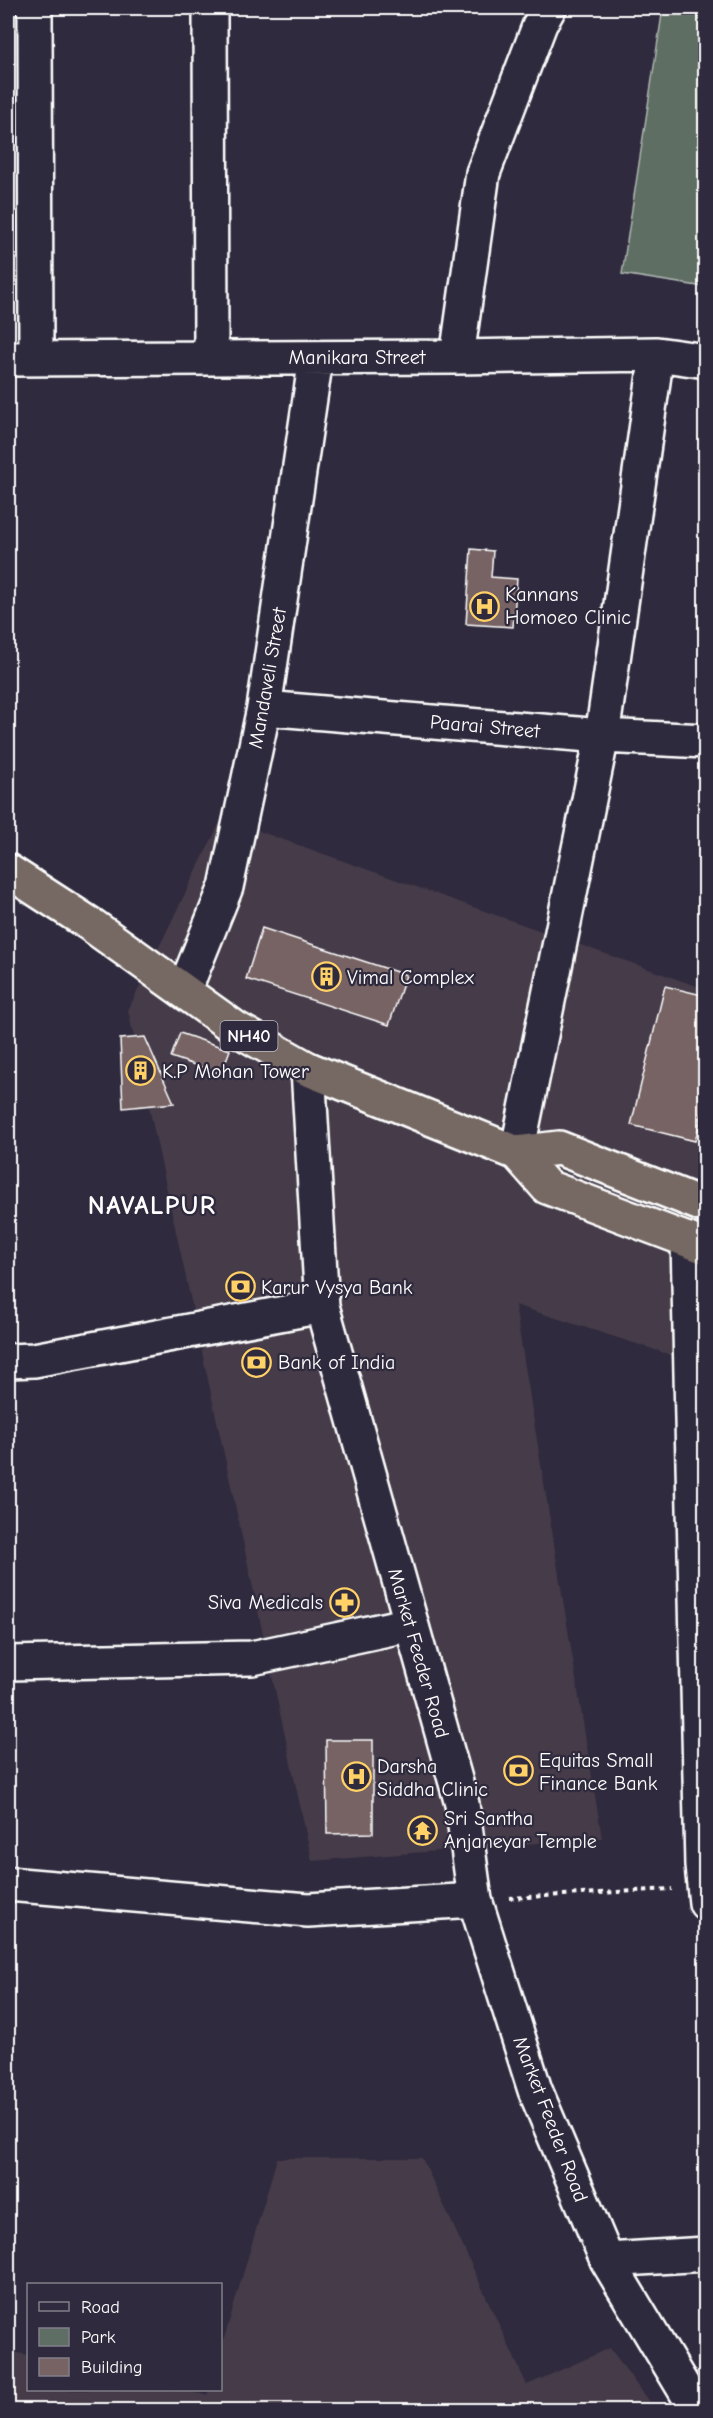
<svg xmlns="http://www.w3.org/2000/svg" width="713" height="2418" font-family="'Comic Neue',sans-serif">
<rect width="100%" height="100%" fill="#2f2a3d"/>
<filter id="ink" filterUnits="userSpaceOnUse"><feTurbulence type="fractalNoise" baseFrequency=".0167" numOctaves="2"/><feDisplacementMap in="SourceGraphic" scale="12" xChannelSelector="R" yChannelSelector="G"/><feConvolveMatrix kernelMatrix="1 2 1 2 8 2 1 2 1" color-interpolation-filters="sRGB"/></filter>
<g filter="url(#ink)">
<!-- built -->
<path fill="#453b49" d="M 222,818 L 705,989 L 705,1366 L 515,1305 L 602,1838 L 312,1861 L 128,1010 Z
M 277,2158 L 422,2158 L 527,2385 L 610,2348 L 655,2410 L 8,2410 L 8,2351 L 28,2355 L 28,2390 L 181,2390 L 207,2395 L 209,2390 L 220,2390 L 221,2349 Z"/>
<!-- green -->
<path fill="#5e6e64" stroke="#aeb6b2" stroke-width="1.5" d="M 663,8 L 705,8 L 705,287 L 622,274 Z"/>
<!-- building -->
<path fill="#776364" stroke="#fff" stroke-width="1.5" d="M 471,549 L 493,551 L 491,577 L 517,579 L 513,627 L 466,624 Z
M 262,928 L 406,975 L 389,1025 L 246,979 Z
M 665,986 L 706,996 L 706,1098 L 695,1141 L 631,1125 Z
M 180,1033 L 230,1050 L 221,1074 L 171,1057 Z
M 145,1037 L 174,1103 L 123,1108 L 120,1039 Z
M 326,1740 L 373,1740 L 373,1833 L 327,1834 Z"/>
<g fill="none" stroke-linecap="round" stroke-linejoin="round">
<defs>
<path id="street" d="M 33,8 L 35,14 L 36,358
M 210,8 L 211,358
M 457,357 L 483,173 L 540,24 L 549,8
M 8,359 L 457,357 L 657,354 L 706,361
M 264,708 L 602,736 L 706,741
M 184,991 L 226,887 L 264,708 L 316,358
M 308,1069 L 322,1306 L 462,1804 L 475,1900 L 535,2090 L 607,2260 L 697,2410
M 517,1153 L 602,736 L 657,354
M 688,1240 L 702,1866 L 706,1903
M 8,1361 L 34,1360 L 322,1306
M 8,1663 L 252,1658 L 411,1624
M 8,1884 L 308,1910 L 475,1900
M 607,2260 L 706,2254"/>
<path id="highway" d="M 8,871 L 90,924 L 235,1028 L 308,1069 L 517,1153 L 547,1187 L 706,1247
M 517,1153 L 559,1148 L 706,1206"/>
</defs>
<!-- street casing -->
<use href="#street" stroke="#fff" stroke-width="38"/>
<!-- highway casing -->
<use href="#highway" stroke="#fff" stroke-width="38"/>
<!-- path -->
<path stroke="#fff" stroke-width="4" stroke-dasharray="4.5 4.5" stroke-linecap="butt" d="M 509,1898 L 672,1889"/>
<!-- street -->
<use href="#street" stroke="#2f2a3d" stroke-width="33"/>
<!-- highway -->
<use href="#highway" stroke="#766964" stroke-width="33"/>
</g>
</g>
<!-- icons -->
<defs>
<symbol id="hospital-ring" viewBox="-11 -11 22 22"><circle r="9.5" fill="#2f2a3d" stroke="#ffd166" stroke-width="1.5"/><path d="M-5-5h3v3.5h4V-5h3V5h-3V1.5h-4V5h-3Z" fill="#ffd166"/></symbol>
<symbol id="building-ring" viewBox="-11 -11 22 22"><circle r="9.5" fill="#2f2a3d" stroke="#ffd166" stroke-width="1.5"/><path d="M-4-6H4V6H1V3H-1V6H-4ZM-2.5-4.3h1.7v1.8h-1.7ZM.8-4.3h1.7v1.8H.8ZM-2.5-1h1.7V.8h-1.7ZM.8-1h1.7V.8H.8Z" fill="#ffd166"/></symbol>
<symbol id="bank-ring" viewBox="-11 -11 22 22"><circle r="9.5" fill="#2f2a3d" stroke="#ffd166" stroke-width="1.5"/><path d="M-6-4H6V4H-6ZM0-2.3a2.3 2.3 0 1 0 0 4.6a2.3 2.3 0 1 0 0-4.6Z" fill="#ffd166"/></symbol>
<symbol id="pharmacy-ring" viewBox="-11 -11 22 22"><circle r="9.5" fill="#2f2a3d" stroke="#ffd166" stroke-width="1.5"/><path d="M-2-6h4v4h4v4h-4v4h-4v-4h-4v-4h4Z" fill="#ffd166"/></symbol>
<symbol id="temple-ring" viewBox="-11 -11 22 22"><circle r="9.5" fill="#2f2a3d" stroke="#ffd166" stroke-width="1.5"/><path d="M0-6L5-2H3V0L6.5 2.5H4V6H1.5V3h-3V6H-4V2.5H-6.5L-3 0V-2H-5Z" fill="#ffd166"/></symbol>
</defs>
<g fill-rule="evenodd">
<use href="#hospital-ring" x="468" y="590" width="33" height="33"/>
<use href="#building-ring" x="310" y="960" width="33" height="33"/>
<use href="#building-ring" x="124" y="1054" width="33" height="33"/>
<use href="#bank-ring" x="224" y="1270" width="33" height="33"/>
<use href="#bank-ring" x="240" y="1346" width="33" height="33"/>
<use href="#pharmacy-ring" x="328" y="1586" width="33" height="33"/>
<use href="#bank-ring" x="502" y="1754" width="33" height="33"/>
<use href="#hospital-ring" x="340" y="1760" width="33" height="33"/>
<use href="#temple-ring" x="406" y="1814" width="33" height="33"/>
</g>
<g text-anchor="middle" stroke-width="4.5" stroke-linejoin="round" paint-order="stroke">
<!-- shield labels -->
<rect fill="#2f2a3d" stroke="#c1bfc5" stroke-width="1.5" x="220.5" y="1021" width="57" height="30" rx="4.5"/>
<g font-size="18" font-weight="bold" fill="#fff">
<text x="249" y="1042">NH40</text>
</g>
<!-- street labels -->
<g font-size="20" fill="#fff" stroke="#2f2a3d">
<text x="357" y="364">Manikara Street</text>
<text transform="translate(267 678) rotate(-80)" y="7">Mandaveli Street</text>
<text transform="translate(485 726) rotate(5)" y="7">Paarai Street</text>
<text transform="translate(419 1653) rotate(74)" y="7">Market Feeder Road</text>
<text transform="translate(551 2119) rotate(69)" y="7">Market Feeder Road</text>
</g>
<!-- poi labels -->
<g font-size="20" fill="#fff" stroke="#2f2a3d" text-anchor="start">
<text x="505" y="601">Kannans<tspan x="505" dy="23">Homoeo Clinic</tspan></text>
<text x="347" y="984">Vimal Complex</text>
<text x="162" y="1078">K.P Mohan Tower</text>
<text x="261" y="1294">Karur Vysya Bank</text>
<text x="278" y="1369">Bank of India</text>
<text x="323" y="1609" text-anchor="end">Siva Medicals</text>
<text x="539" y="1767">Equitas Small<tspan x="539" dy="23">Finance Bank</tspan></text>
<text x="377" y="1773">Darsha<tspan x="377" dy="23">Siddha Clinic</tspan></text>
<text x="444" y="1825">Sri Santha<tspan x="444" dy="23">Anjaneyar Temple</tspan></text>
</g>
<!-- district labels -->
<g font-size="26" font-weight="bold" letter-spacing="1.5" fill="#fff" stroke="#2f2a3d">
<text x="152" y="1214">NAVALPUR</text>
</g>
</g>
<!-- margin -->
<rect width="713" height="2418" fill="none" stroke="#2f2a3d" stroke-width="30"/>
<rect x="15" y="15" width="683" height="2388" fill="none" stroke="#fff" stroke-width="2" filter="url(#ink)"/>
<!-- legend -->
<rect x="27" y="2283" width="195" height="108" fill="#2f2a3d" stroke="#827f8b" stroke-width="1.5"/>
<rect x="39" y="2302" width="30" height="9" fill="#2f2a3d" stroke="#827f8b" stroke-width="1.5"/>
<text x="81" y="2313" font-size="18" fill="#ffffff">Road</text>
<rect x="39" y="2328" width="30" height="18" fill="#5e6e64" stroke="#827f8b" stroke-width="1.5"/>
<text x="81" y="2343" font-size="18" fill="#ffffff">Park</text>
<rect x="39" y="2358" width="30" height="18" fill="#776364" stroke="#827f8b" stroke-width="1.5"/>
<text x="81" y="2373" font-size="18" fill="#ffffff">Building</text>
</svg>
